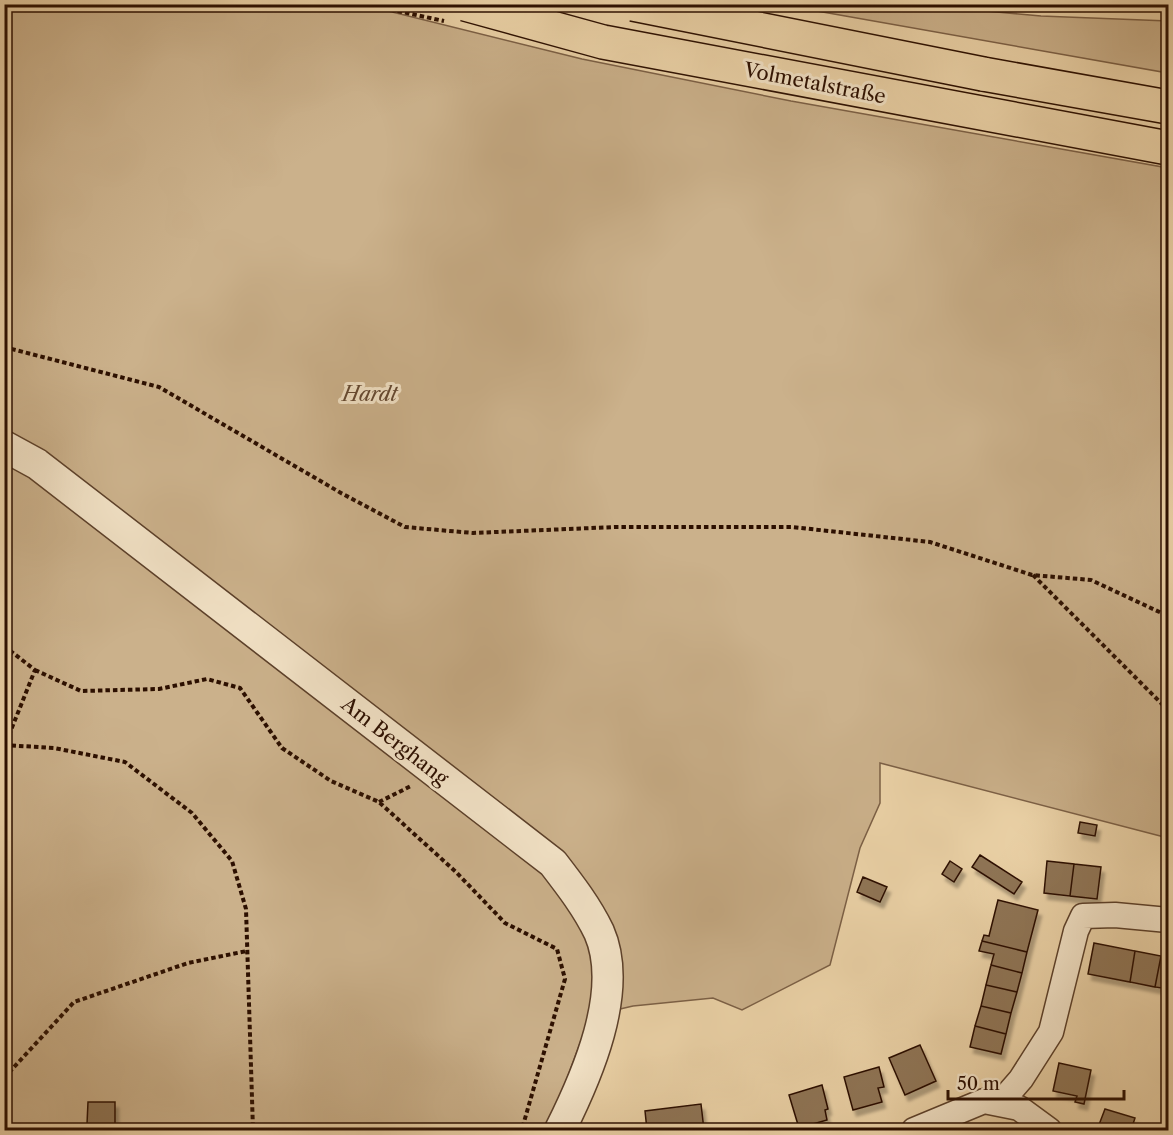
<svg xmlns="http://www.w3.org/2000/svg" width="1173" height="1135" font-family="'Libre Caslon Text',serif">
<defs>
<filter id="shadow"><feDropShadow dx="3.5" dy="6" stdDeviation="1.5" flood-color="#0004"/></filter>
</defs>
<rect width="100%" height="100%" fill="#ebd2a7"/>
<filter id="stains"><feTurbulence type="fractalNoise" baseFrequency=".00333" numOctaves="4"/><feColorMatrix values="0 0 0 0 .2 0 0 0 0 .09 0 0 0 0 .02 0 0 0 .5 -.17"/></filter>
<radialGradient id="worn" r=".72"><stop offset=".6" stop-color="#630" stop-opacity="0"/><stop offset="1" stop-color="#630" stop-opacity=".3"/></radialGradient>
<!-- green -->
<path fill="#cbb18b" stroke="#7c6046" stroke-width="1.5" d="M 4,5 L 364,5 L 582,59 L 791,101 L 1168,168 L 1168,838 L 880,763 L 880,803 L 860,848 L 830,965 L 742,1010 L 713,998 L 633,1006 L 590,1016 L 548,1130 L 5,1130 Z
M 922,5 L 1041,16 L 1168,21 L 1168,73 L 783,5 Z"/>
<!-- building -->
<path fill="#8f7457" stroke="#2c0f00" stroke-width="1.5" filter="url(#shadow)" d="M 1080,822 L 1097,825 L 1095,836 L 1078,833 Z
M 980,855 L 1022,882 L 1014,894 L 972,867 Z
M 950,861 L 962,869 L 954,882 L 942,874 Z
M 1047,861 L 1074,864 L 1070,896 L 1044,893 Z
M 1074,864 L 1101,867 L 1097,899 L 1070,896 Z
M 863,877 L 887,887 L 880,902 L 857,892 Z
M 998,900 L 1038,910 L 1027,952 L 982,941 L 984,935 L 989,936 Z
M 982,941 L 1027,952 L 1022,973 L 991,965 L 994,954 L 979,951 Z
M 1094,943 L 1135,951 L 1130,982 L 1088,974 Z
M 1135,951 L 1161,956 L 1155,987 L 1130,982 Z
M 1161,956 L 1168,957 L 1168,989 L 1155,987 Z
M 991,965 L 1022,973 L 1017,992 L 986,985 Z
M 986,985 L 1017,992 L 1011,1013 L 981,1006 Z
M 981,1006 L 1011,1013 L 1006,1034 L 975,1026 Z
M 975,1026 L 1006,1034 L 1001,1054 L 970,1047 Z
M 920,1045 L 936,1081 L 905,1095 L 889,1058 Z
M 1059,1063 L 1091,1070 L 1084,1104 L 1075,1102 L 1077,1096 L 1053,1091 Z
M 879,1067 L 884,1087 L 878,1088 L 882,1102 L 853,1110 L 844,1077 Z
M 822,1085 L 828,1109 L 825,1110 L 827,1120 L 799,1128 L 789,1095 Z
M 88,1102 L 115,1102 L 115,1124 L 87,1124 Z
M 701,1104 L 704,1130 L 647,1130 L 645,1111 Z
M 1105,1109 L 1135,1118 L 1131,1130 L 1097,1130 Z
M 771,1125 L 772,1130 L 740,1130 Z"/>
<g fill="none" stroke-linecap="round" stroke-linejoin="round">
<defs>
<path id="minor" d="M 1001,1102 L 1021,1079 L 1051,1032 L 1076,931 L 1083,916 L 1115,915 L 1168,920
M 914,1130 L 984,1101 L 1019,1108 L 1049,1130"/>
<path id="tertiary" d="M 4,446 L 37,464 L 553,863 C 570,885 587,907 599,932 C 625,991 586,1078 560,1130"/>
<path id="primary" d="M 983,74 L 1168,107"/>
</defs>
<!-- minor casing -->
<use href="#minor" stroke="#5c402a" stroke-width="27"/>
<!-- tertiary casing -->
<use href="#tertiary" stroke="#5c402a" stroke-width="33"/>
<!-- primary casing -->
<use href="#primary" stroke="#2c0f00" stroke-width="36"/>
<!-- path -->
<path stroke="#2c0f00" stroke-width="4" stroke-dasharray="4.5 3" stroke-linecap="butt" d="M 240,4 L 324,7
M 353,6 L 388,9 L 444,21
M 4,347 L 159,387 L 341,493 L 405,527 L 473,533 L 616,527 L 792,527 L 930,542 L 1032,575 L 1091,580 L 1168,616
M 1033,575 L 1168,710
M 4,646 L 35,670 L 5,745
M 35,670 L 81,691 L 159,689 L 207,679 L 240,688 L 282,748 L 331,781 L 379,802 L 456,872 L 505,923 L 557,949 L 565,979 L 522,1129 L 518,1130
M 4,745 L 54,748 L 125,762 L 192,813 L 232,861 L 246,909 L 253,1130
M 379,802 L 411,786
M 4,1078 L 74,1002 L 188,963 L 247,951"/>
<!-- minor -->
<use href="#minor" stroke="#f2e2c6" stroke-width="24"/>
<!-- tertiary -->
<use href="#tertiary" stroke="#f2e2c6" stroke-width="30"/>
<!-- primary -->
<use href="#primary" stroke="#ebd2a7" stroke-width="33"/>
<defs>
<path id="rail" d="M 1058,4 L 1168,8"/>
</defs>
<!-- rail casing -->
<use href="#rail" stroke="#2c0f00" stroke-width="7"/>
<!-- rail -->
<use href="#rail" stroke="#f2e2c6" stroke-width="4.5" stroke-dasharray="14" stroke-linecap="butt"/>
<defs>
<path id="primary-bridge" d="M 465,4 L 603,42 L 1168,148
M 633,4 L 983,74"/>
</defs>
<!-- primary-bridge casing -->
<use href="#primary-bridge" stroke="#2c0f00" stroke-width="36" stroke-linecap="butt"/>
<!-- primary-bridge -->
<use href="#primary-bridge" stroke="#ebd2a7" stroke-width="33"/>
</g>
<g text-anchor="middle" stroke-width="6" stroke-linejoin="round" paint-order="stroke">
<!-- street labels -->
<g font-size="20" fill="#2c0f00" stroke="#f2e2c6">
<text transform="translate(815 83) rotate(11)" y="7">Volmetalstraße</text>
<text transform="translate(395 741) rotate(38)" y="7">Am Berghang</text>
</g>
<!-- park labels -->
<g font-size="20" font-style="italic" fill="#644831" stroke="#f2e2c6">
<text x="370" y="401">Hardt</text>
</g>
</g>
<!-- margin -->
<rect width="1173" height="1135" fill="none" stroke="#ebd2a7" stroke-width="24"/>
<rect x="6" y="6" width="1161" height="1123" fill="none" stroke="#2c0f00" stroke-width="3"/>
<rect x="12" y="12" width="1149" height="1111" fill="none" stroke="#2c0f00" stroke-width="1.5"/>
<!-- scale -->
<path d="M948 1090v9h176v-9" fill="none" stroke="#2c0f00" stroke-width="3"/>
<text x="957" y="1090" font-size="18" fill="#2c0f00" stroke="#f2e2c6" stroke-width="4.5" paint-order="stroke">50 m</text>
<rect width="100%" height="100%" filter="url(#stains)"/>
<rect width="100%" height="100%" fill="url(#worn)"/>
</svg>
